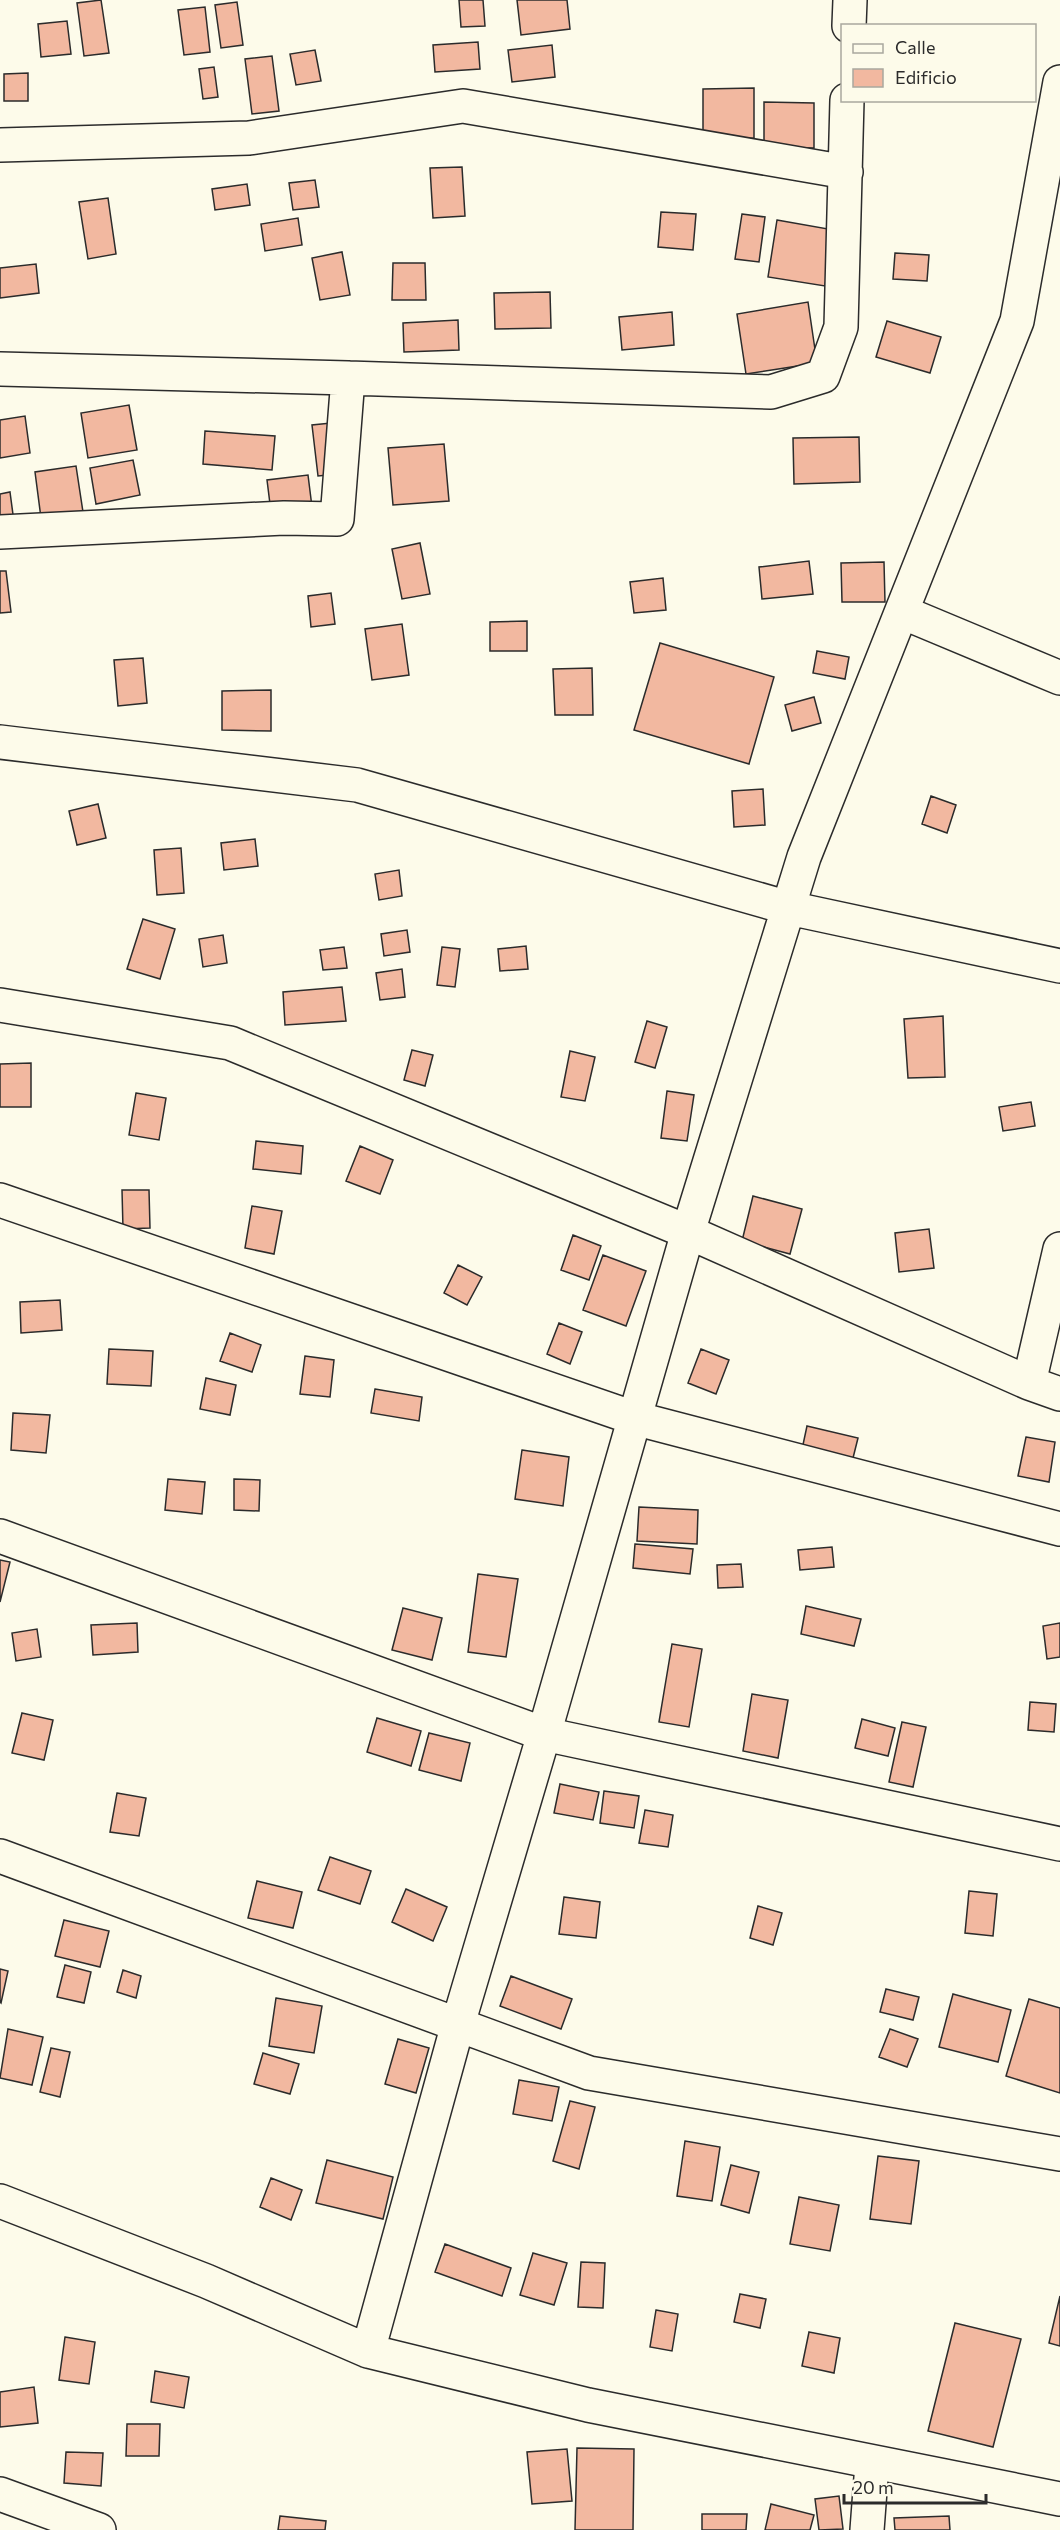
<svg xmlns="http://www.w3.org/2000/svg" width="1060" height="2530" font-family="Commissioner,sans-serif">
<rect width="100%" height="100%" fill="#fdfbea"/>
<!-- building -->
<path fill="#f2b8a0" stroke="#2b2b2b" stroke-width="1.5" d="M 101,0 L 109,53 L 84,56 L 77,3 Z
M 459,0 L 483,0 L 485,26 L 461,27 Z
M 517,0 L 567,0 L 570,29 L 521,35 Z
M 237,2 L 243,45 L 221,48 L 215,5 Z
M 205,7 L 210,52 L 184,55 L 178,10 Z
M 67,21 L 71,54 L 41,57 L 38,24 Z
M 478,42 L 480,69 L 435,72 L 433,45 Z
M 552,45 L 555,77 L 512,82 L 508,50 Z
M 315,50 L 321,81 L 296,85 L 290,54 Z
M 272,56 L 279,111 L 252,114 L 245,59 Z
M 214,67 L 218,97 L 203,99 L 199,69 Z
M 28,73 L 28,101 L 4,101 L 4,74 Z
M 754,88 L 754,138 L 703,139 L 703,89 Z
M 764,102 L 814,103 L 814,148 L 764,147 Z
M 462,167 L 465,216 L 433,218 L 430,168 Z
M 315,180 L 319,207 L 293,210 L 289,183 Z
M 247,184 L 250,205 L 215,210 L 212,189 Z
M 108,198 L 116,254 L 88,259 L 79,202 Z
M 661,212 L 696,214 L 693,250 L 658,247 Z
M 742,214 L 765,217 L 759,262 L 735,259 Z
M 298,218 L 302,245 L 265,251 L 261,224 Z
M 777,220 L 834,230 L 825,286 L 768,277 Z
M 342,252 L 350,295 L 320,300 L 312,258 Z
M 895,253 L 929,255 L 927,281 L 893,279 Z
M 393,263 L 425,263 L 426,300 L 392,300 Z
M 36,264 L 39,293 L 0,298 L 0,268 Z
M 550,292 L 551,328 L 495,329 L 494,293 Z
M 808,302 L 817,363 L 746,374 L 737,314 Z
M 672,312 L 674,345 L 622,350 L 619,317 Z
M 458,320 L 459,350 L 404,352 L 403,323 Z
M 887,321 L 941,337 L 930,373 L 876,357 Z
M 129,405 L 137,450 L 88,458 L 81,413 Z
M 25,416 L 30,453 L 0,458 L 0,420 Z
M 331,423 L 338,474 L 318,476 L 312,425 Z
M 205,431 L 275,436 L 272,470 L 203,464 Z
M 859,437 L 860,482 L 794,484 L 793,438 Z
M 444,444 L 449,501 L 393,505 L 388,448 Z
M 133,460 L 140,495 L 96,504 L 90,468 Z
M 76,466 L 83,512 L 41,518 L 35,472 Z
M 308,475 L 312,507 L 271,512 L 267,480 Z
M 10,492 L 14,522 L 0,524 L 0,494 Z
M 420,543 L 430,594 L 402,599 L 392,549 Z
M 809,561 L 813,594 L 762,599 L 759,567 Z
M 884,562 L 885,602 L 842,602 L 841,563 Z
M 0,571 L 6,571 L 11,612 L 0,613 Z
M 663,578 L 666,610 L 634,613 L 630,582 Z
M 331,593 L 335,624 L 311,627 L 308,596 Z
M 527,621 L 527,651 L 490,651 L 490,622 Z
M 402,624 L 409,675 L 372,680 L 365,629 Z
M 660,643 L 774,677 L 749,764 L 634,730 Z
M 817,651 L 849,657 L 845,679 L 813,673 Z
M 143,658 L 147,703 L 118,706 L 114,660 Z
M 592,668 L 593,715 L 555,715 L 553,669 Z
M 271,690 L 271,731 L 222,730 L 222,691 Z
M 814,697 L 821,723 L 792,731 L 785,705 Z
M 763,789 L 765,825 L 734,827 L 732,791 Z
M 931,796 L 956,805 L 947,833 L 922,824 Z
M 98,804 L 106,838 L 77,845 L 69,811 Z
M 255,839 L 258,866 L 224,870 L 221,843 Z
M 181,848 L 184,893 L 157,895 L 154,850 Z
M 399,870 L 402,896 L 379,900 L 375,874 Z
M 143,919 L 175,929 L 160,979 L 127,969 Z
M 407,930 L 410,952 L 384,956 L 381,934 Z
M 223,935 L 227,963 L 203,967 L 199,939 Z
M 526,946 L 528,969 L 500,971 L 498,949 Z
M 344,947 L 347,968 L 323,970 L 320,950 Z
M 442,947 L 460,949 L 455,987 L 437,985 Z
M 402,969 L 405,997 L 380,1000 L 376,973 Z
M 342,987 L 346,1021 L 285,1025 L 283,992 Z
M 943,1016 L 945,1077 L 908,1078 L 904,1019 Z
M 647,1021 L 667,1027 L 655,1068 L 635,1062 Z
M 412,1050 L 433,1055 L 425,1086 L 404,1080 Z
M 570,1051 L 595,1057 L 585,1101 L 561,1097 Z
M 31,1063 L 31,1107 L 0,1107 L 0,1064 Z
M 667,1091 L 694,1095 L 687,1141 L 661,1138 Z
M 136,1093 L 166,1098 L 159,1140 L 129,1135 Z
M 1031,1102 L 1035,1126 L 1003,1131 L 999,1107 Z
M 256,1141 L 303,1146 L 301,1174 L 253,1169 Z
M 360,1146 L 393,1160 L 380,1194 L 346,1181 Z
M 122,1190 L 149,1190 L 150,1228 L 123,1229 Z
M 753,1196 L 802,1209 L 790,1254 L 742,1241 Z
M 252,1206 L 282,1211 L 274,1254 L 245,1248 Z
M 929,1229 L 934,1268 L 899,1272 L 895,1233 Z
M 573,1235 L 601,1246 L 589,1280 L 561,1270 Z
M 603,1255 L 646,1271 L 626,1326 L 583,1310 Z
M 458,1265 L 482,1277 L 467,1305 L 444,1293 Z
M 60,1300 L 62,1330 L 21,1333 L 20,1302 Z
M 559,1323 L 582,1332 L 570,1364 L 547,1354 Z
M 230,1333 L 261,1345 L 252,1372 L 220,1361 Z
M 109,1349 L 153,1351 L 151,1386 L 107,1384 Z
M 701,1349 L 729,1360 L 716,1394 L 688,1383 Z
M 305,1356 L 334,1360 L 330,1397 L 300,1394 Z
M 206,1378 L 236,1385 L 230,1415 L 200,1409 Z
M 375,1389 L 422,1397 L 419,1421 L 371,1413 Z
M 13,1413 L 50,1415 L 46,1453 L 11,1450 Z
M 807,1426 L 858,1438 L 851,1466 L 801,1454 Z
M 1026,1437 L 1055,1442 L 1049,1482 L 1018,1476 Z
M 522,1450 L 569,1457 L 563,1506 L 515,1499 Z
M 168,1479 L 205,1482 L 202,1514 L 165,1510 Z
M 234,1479 L 260,1480 L 259,1511 L 234,1510 Z
M 639,1507 L 698,1510 L 697,1544 L 637,1541 Z
M 635,1544 L 693,1549 L 690,1574 L 633,1568 Z
M 832,1547 L 834,1567 L 800,1570 L 798,1550 Z
M 0,1560 L 10,1562 L 0,1602 Z
M 741,1564 L 743,1587 L 718,1588 L 717,1565 Z
M 478,1574 L 518,1579 L 506,1657 L 468,1652 Z
M 806,1606 L 861,1619 L 854,1646 L 801,1634 Z
M 403,1608 L 442,1618 L 432,1660 L 392,1650 Z
M 137,1623 L 138,1652 L 93,1655 L 91,1625 Z
M 1060,1623 L 1060,1657 L 1047,1659 L 1043,1626 Z
M 37,1629 L 41,1657 L 16,1661 L 12,1633 Z
M 672,1644 L 702,1649 L 689,1727 L 659,1722 Z
M 752,1694 L 788,1700 L 778,1758 L 743,1751 Z
M 1030,1702 L 1056,1704 L 1054,1732 L 1028,1730 Z
M 22,1713 L 53,1720 L 44,1760 L 12,1753 Z
M 377,1718 L 421,1731 L 411,1766 L 367,1752 Z
M 862,1719 L 895,1728 L 888,1756 L 855,1748 Z
M 902,1722 L 926,1727 L 913,1787 L 889,1782 Z
M 429,1733 L 470,1743 L 461,1781 L 419,1770 Z
M 560,1784 L 599,1792 L 593,1820 L 554,1813 Z
M 604,1791 L 639,1796 L 634,1828 L 600,1823 Z
M 117,1793 L 146,1798 L 139,1836 L 110,1832 Z
M 645,1810 L 673,1815 L 668,1847 L 639,1843 Z
M 330,1857 L 371,1871 L 360,1904 L 318,1890 Z
M 257,1881 L 302,1892 L 293,1928 L 248,1918 Z
M 406,1889 L 447,1907 L 433,1941 L 392,1922 Z
M 969,1891 L 997,1894 L 993,1936 L 965,1933 Z
M 564,1897 L 600,1902 L 596,1938 L 559,1934 Z
M 758,1906 L 782,1913 L 773,1945 L 750,1938 Z
M 64,1920 L 109,1931 L 100,1967 L 55,1956 Z
M 65,1965 L 91,1972 L 84,2003 L 57,1997 Z
M 0,1969 L 8,1971 L 1,2003 L 0,2002 Z
M 123,1970 L 141,1976 L 136,1998 L 117,1992 Z
M 511,1976 L 572,1999 L 561,2029 L 500,2006 Z
M 886,1989 L 919,1997 L 913,2020 L 880,2012 Z
M 953,1994 L 1011,2010 L 998,2062 L 939,2047 Z
M 276,1998 L 322,2006 L 314,2053 L 269,2046 Z
M 1029,1999 L 1060,2008 L 1060,2093 L 1006,2076 Z
M 8,2029 L 43,2037 L 32,2085 L 0,2078 Z
M 890,2029 L 918,2039 L 907,2067 L 879,2057 Z
M 398,2039 L 429,2048 L 416,2093 L 385,2084 Z
M 51,2048 L 70,2052 L 60,2097 L 40,2092 Z
M 263,2053 L 299,2064 L 290,2094 L 254,2084 Z
M 519,2080 L 559,2087 L 552,2121 L 513,2114 Z
M 570,2101 L 595,2107 L 579,2169 L 553,2161 Z
M 685,2141 L 720,2147 L 712,2201 L 677,2196 Z
M 878,2156 L 919,2161 L 911,2224 L 870,2219 Z
M 327,2160 L 393,2177 L 383,2219 L 316,2203 Z
M 731,2165 L 759,2172 L 749,2213 L 721,2205 Z
M 271,2178 L 302,2190 L 291,2220 L 260,2207 Z
M 799,2197 L 839,2205 L 830,2251 L 790,2244 Z
M 445,2244 L 511,2268 L 502,2296 L 435,2272 Z
M 533,2253 L 567,2263 L 554,2305 L 520,2295 Z
M 581,2262 L 605,2263 L 603,2308 L 578,2307 Z
M 740,2294 L 766,2299 L 760,2328 L 734,2322 Z
M 1060,2296 L 1060,2346 L 1049,2343 Z
M 656,2310 L 678,2314 L 672,2351 L 650,2347 Z
M 955,2323 L 1021,2339 L 993,2447 L 928,2431 Z
M 809,2332 L 840,2338 L 834,2373 L 802,2366 Z
M 65,2337 L 95,2342 L 89,2384 L 59,2380 Z
M 155,2371 L 189,2377 L 184,2408 L 151,2402 Z
M 34,2387 L 38,2423 L 0,2427 L 0,2392 Z
M 127,2424 L 160,2424 L 159,2456 L 126,2456 Z
M 577,2448 L 634,2449 L 633,2530 L 575,2530 Z
M 567,2449 L 572,2501 L 532,2504 L 527,2452 Z
M 66,2452 L 103,2453 L 101,2486 L 64,2483 Z
M 839,2496 L 843,2529 L 819,2530 L 815,2499 Z
M 771,2504 L 814,2515 L 810,2530 L 765,2530 Z
M 702,2514 L 747,2514 L 746,2530 L 702,2530 Z
M 280,2516 L 326,2521 L 325,2530 L 278,2530 Z
M 949,2516 L 950,2530 L 895,2530 L 894,2518 Z"/>
<g fill="none" stroke-linecap="round" stroke-linejoin="round">
<defs>
<path id="minor" d="M 849,26 L 850,0
M 0,145 L 249,138 L 463,106 L 846,172
M 0,369 L 348,378 L 771,392 L 823,376 L 841,327 L 847,100
M 0,532 L 284,518 L 337,519 L 348,378
M 902,612 L 1060,678
M 0,742 L 357,785 L 789,908 L 1060,966
M 0,1005 L 230,1043 L 688,1232 L 1029,1383 L 1060,1249
M 0,1200 L 634,1418 L 1060,1529
M 1029,1383 L 1060,1394
M 0,1536 L 544,1734 L 1060,1844
M 0,1856 L 589,2073 L 1060,2154
M 0,2201 L 206,2281 L 368,2351 L 588,2405 L 1060,2499
M 368,2351 L 458,2024 L 544,1734 L 688,1232 L 804,857 L 1017,321 L 1060,82
M 0,2494 L 99,2530
M 867,2530 L 872,2464"/>
</defs>
<!-- minor casing -->
<use href="#minor" stroke="#2b2b2b" stroke-width="36"/>
<!-- minor -->
<use href="#minor" stroke="#fdfbea" stroke-width="33"/>
</g>
<!-- legend -->
<rect x="841" y="24" width="195" height="78" fill="#fdfbea" stroke="#a9a89e" stroke-width="1.5"/>
<rect x="853" y="44" width="30" height="9" fill="#fdfbea" stroke="#a9a89e" stroke-width="1.5"/>
<text x="895" y="54" font-size="18" fill="#2b2b2b">Calle</text>
<rect x="853" y="69" width="30" height="18" fill="#f2b8a0" stroke="#a9a89e" stroke-width="1.5"/>
<text x="895" y="84" font-size="18" fill="#2b2b2b">Edificio</text>
<!-- scale -->
<path d="M844 2494v9h142v-9" fill="none" stroke="#2b2b2b" stroke-width="3"/>
<text x="853" y="2494" font-size="18" fill="#2b2b2b" stroke="#fdfbea" stroke-width="4.5" paint-order="stroke">20 m</text>
</svg>
